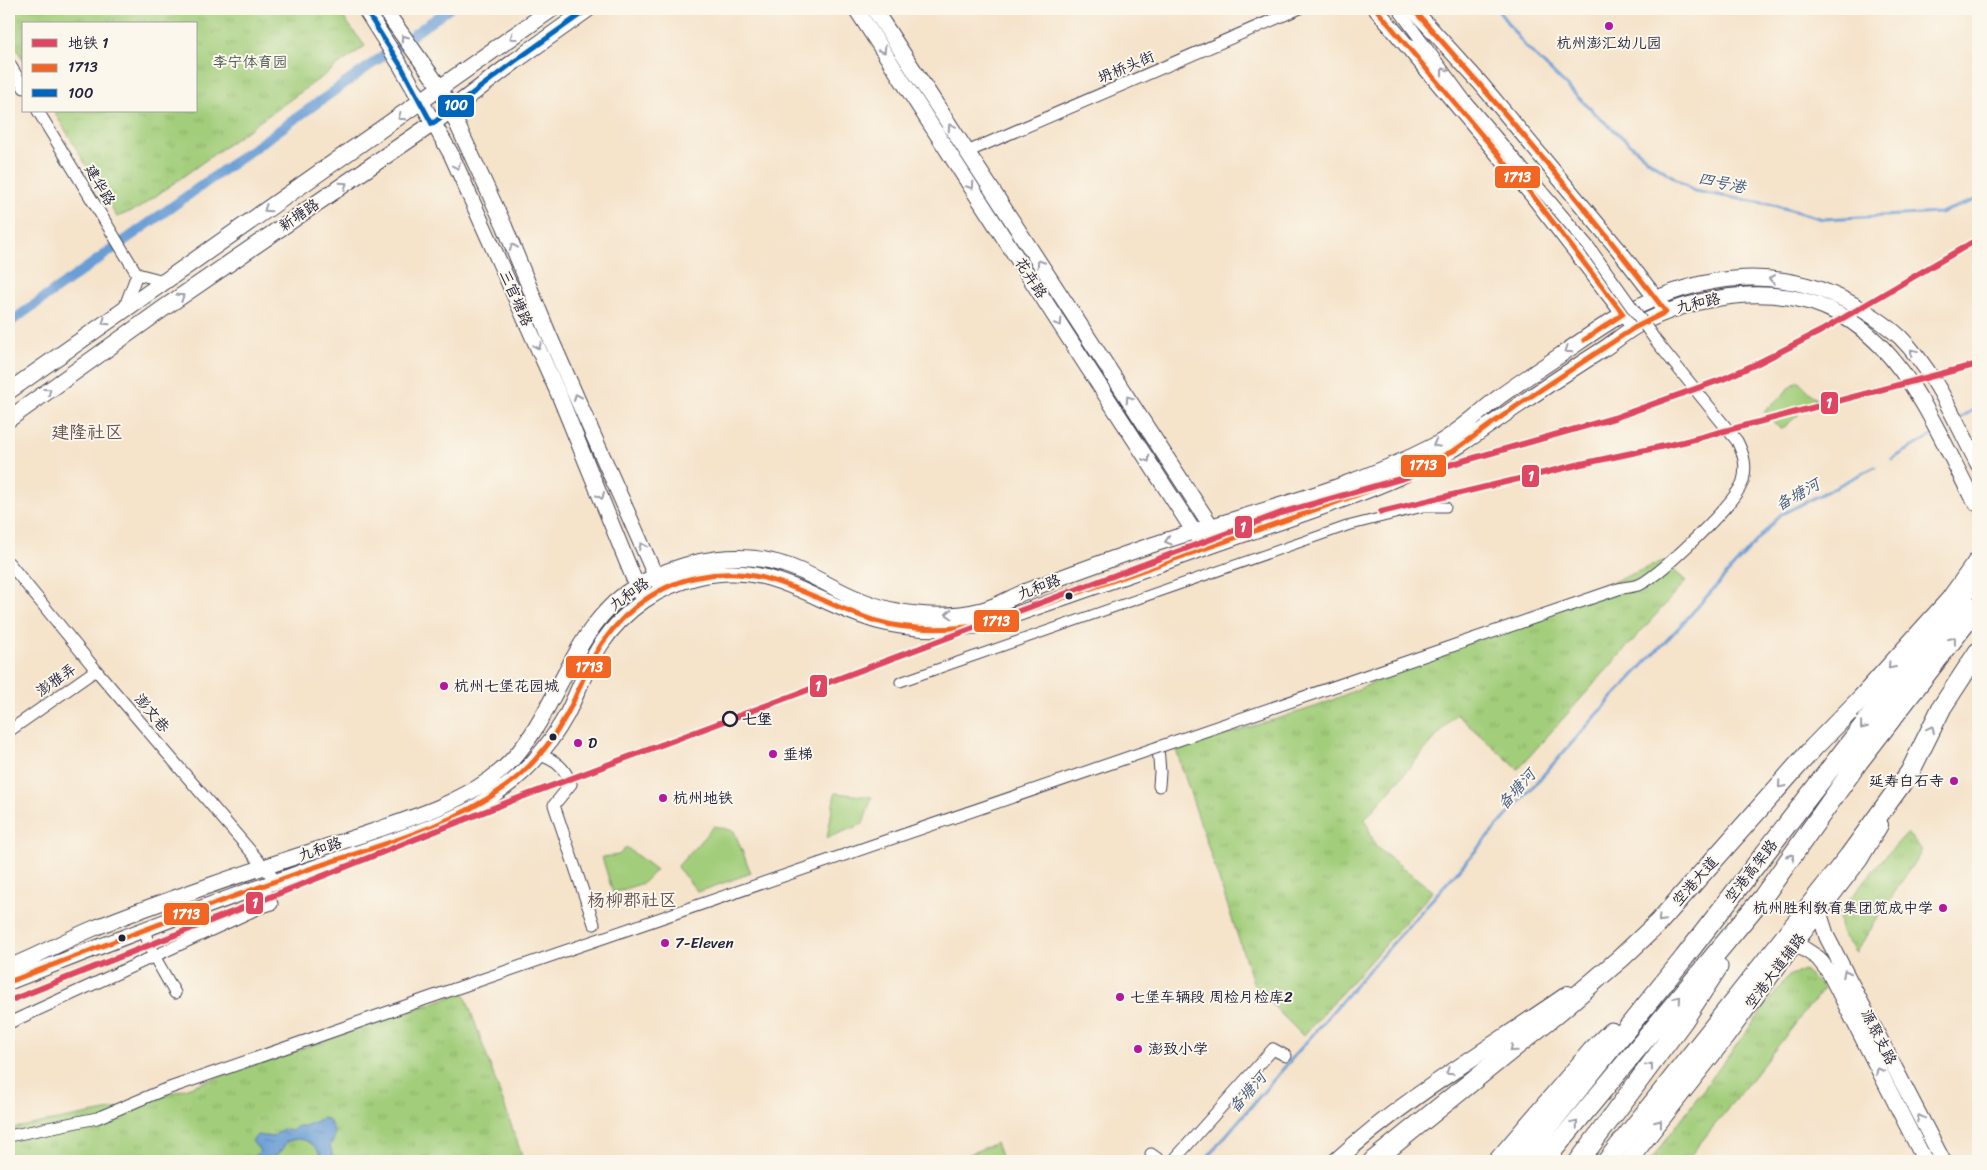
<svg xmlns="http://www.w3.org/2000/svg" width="1987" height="1170" font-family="Sriracha,'LXGW WenKai TC',sans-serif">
<defs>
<pattern id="park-tufts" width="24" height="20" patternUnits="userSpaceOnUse" patternTransform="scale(1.25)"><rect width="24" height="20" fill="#a2cd7a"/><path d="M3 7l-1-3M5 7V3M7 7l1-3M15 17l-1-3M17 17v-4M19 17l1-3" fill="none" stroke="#8bb06a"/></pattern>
<pattern id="water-ripples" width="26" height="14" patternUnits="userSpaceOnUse" patternTransform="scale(1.25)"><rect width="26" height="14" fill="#699dd5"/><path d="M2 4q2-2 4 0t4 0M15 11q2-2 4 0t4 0" fill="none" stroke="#5680ae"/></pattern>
</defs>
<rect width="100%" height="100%" fill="#fbf7ec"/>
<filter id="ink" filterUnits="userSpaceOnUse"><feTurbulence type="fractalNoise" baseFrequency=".02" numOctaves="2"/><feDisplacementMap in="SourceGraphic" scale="10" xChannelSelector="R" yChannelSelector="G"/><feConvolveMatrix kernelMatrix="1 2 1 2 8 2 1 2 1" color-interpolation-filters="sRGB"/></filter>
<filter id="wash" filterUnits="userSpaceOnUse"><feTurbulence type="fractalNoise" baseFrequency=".0096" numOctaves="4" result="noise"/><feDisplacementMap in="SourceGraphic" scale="20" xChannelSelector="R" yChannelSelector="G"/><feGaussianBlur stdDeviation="1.12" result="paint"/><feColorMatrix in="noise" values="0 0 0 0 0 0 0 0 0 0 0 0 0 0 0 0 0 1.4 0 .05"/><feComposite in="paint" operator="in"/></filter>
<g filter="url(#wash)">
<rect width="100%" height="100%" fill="#f5e3ca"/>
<!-- grass -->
<path fill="#a2cd7a" stroke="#62785a" d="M 1798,380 L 1816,399 L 1781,430 L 1764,412 Z
M 835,793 L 872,797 L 863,824 L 827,838 Z
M 714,826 L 734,831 L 751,873 L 698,892 L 677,867 Z
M 626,847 L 656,870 L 643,883 L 613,893 L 602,857 L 619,855 Z
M 996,1143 L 1003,1161 L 953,1161 Z"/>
<!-- park -->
<path fill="url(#park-tufts)" stroke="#62785a" d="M 9,9 L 337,9 L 365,46 L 139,208 L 117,217 L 54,111 L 196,111 L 196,24 L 24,24 L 24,61 L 9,36 Z
M 1663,561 L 1686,581 L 1518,769 L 1456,714 L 1365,819 L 1376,847 L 1433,891 L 1303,1036 L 1255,988 L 1176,750 L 1318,706 Z
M 1907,833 L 1922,850 L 1856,952 L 1841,933 L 1839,912 L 1881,861 Z
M 1804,970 L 1824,988 L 1686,1161 L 1650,1161 L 1788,976 Z
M 464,992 L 524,1161 L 9,1161 L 9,1129 L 138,1105 Z"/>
<!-- water -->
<path fill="url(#water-ripples)" stroke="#466088" d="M 323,1118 L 329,1120 C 334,1129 338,1137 330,1145 L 334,1161 L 324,1161 C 316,1145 306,1134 286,1142 C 280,1158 265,1161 250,1161 L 260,1151 L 252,1141 L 257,1135 L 273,1137 L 282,1129 L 292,1131 L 297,1126 L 305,1126 Z"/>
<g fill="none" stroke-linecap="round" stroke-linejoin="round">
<!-- stream -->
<path stroke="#699dd5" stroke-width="3" d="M 1497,9 L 1525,46 L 1601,119 L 1651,162 L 1694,191 L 1769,204 L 1823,219 L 1940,213 L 1978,199
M 1960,418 L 1978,407
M 1892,459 L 1935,434
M 1204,1161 L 1351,990 L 1613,697 L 1682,624 L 1780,515 L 1875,467"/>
<!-- canal -->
<path stroke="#699dd5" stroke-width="10" d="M 9,323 L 449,9"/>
</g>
</g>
<g filter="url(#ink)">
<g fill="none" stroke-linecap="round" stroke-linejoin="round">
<defs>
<path id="pedestrian" d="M 900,682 L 1347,526 L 1423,507 L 1446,507"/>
<path id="minor" d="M 1398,9 L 1465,100 L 1428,58 L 1414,46
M 9,63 L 24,88
M 38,111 L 137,274 L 164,281
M 967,152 L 1298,9
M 124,309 L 137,274
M 9,563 L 96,670 L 276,881
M 9,731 L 96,670
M 1158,747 L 1160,772 L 1159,786
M 539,755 C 556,760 565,768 571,784 L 554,805 L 594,924
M 143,929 L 154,956 L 175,993
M 9,1023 L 259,908 L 272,904 L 262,886
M 1151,1154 L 1161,1161
M 1173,1161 L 1273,1049 L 1286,1056"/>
<path id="tertiary" d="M 365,9 L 401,66 L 451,154 L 559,395 L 640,594
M 384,9 L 441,89 L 451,111 L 504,225 L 549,335 L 659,584
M 856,9 L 1200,541
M 874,9 L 1217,535
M 1376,9 L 1533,196 L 1630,322
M 1413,9 L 1481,84 L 1550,167 L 1618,249 L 1662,306
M 1819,912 L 1827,937 L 1943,1161
M 1795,943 L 1818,958 L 1829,972 L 1925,1161
M 9,967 C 37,956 64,941 92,929 C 131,913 171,899 211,885 C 265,866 320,849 374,831 C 414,817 455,804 489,780 C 563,728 562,619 651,578 C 692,559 741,550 785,565 C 811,573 833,589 858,599 C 895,615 943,620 982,610 C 997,606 1010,598 1024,592 C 1063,576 1103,562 1143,548 C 1240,515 1343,493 1435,445 C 1458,433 1478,413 1499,397 C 1521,381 1543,367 1565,352 C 1584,339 1603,325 1623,314 C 1701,272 1785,262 1863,310 C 1876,318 1889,327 1900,337 C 1935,372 1955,420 1978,464
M 9,982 C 99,947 188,911 280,880 C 317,866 355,854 393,841 C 419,832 447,822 472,809 C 483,803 494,794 505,787 C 530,769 552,741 567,714 C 579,690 587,665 602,643 C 625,609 659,586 698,577 C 773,560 810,602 877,621 C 914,631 951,631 989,624 C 1073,594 1157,565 1242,535 C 1302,514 1363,495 1421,467 C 1457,450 1486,427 1519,405 C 1546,386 1574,368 1602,350 C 1613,343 1623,334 1635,327 C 1670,307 1705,298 1746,295 C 1879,288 1920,396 1971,496 L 1978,504"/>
<path id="secondary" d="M 9,391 L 552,9
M 9,419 L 164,308 L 432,124 L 515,61 L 588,9
M 1336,1161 C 1407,1096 1489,1049 1568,994
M 1629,1161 L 1727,1036 L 1795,943 L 1860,859 L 1880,825"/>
<path id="primary" d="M 1373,1161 L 1557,1013 L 1621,958 L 1658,923 L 1813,748 L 1860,700 L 1950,600 L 1978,561
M 1607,1161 L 1849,856 L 1910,772 L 1942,707 L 1978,652"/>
<path id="trunk" d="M 1498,1161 L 1592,1051 L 1611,1032
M 1520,1161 L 1684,958 L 1978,577
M 1544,1161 L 1763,897 L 1859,761 L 1978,607
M 1579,1161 L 1683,1021 L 1718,967"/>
</defs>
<!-- pedestrian casing -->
<use href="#pedestrian" stroke="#423f50" stroke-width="11"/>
<!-- minor casing -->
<use href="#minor" stroke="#423f50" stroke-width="13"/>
<!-- tertiary casing -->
<use href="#tertiary" stroke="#423f50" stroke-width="17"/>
<!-- secondary casing -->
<use href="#secondary" stroke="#423f50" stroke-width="18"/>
<!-- primary casing -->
<use href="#primary" stroke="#423f50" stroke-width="21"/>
<!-- trunk casing -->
<use href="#trunk" stroke="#423f50" stroke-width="21"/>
<!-- pedestrian -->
<use href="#pedestrian" stroke="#fff" stroke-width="9"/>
<!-- minor -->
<use href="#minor" stroke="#fff" stroke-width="11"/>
<!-- tertiary -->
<use href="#tertiary" stroke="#fff" stroke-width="15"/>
<!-- secondary -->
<use href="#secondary" stroke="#fff" stroke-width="16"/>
<!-- primary -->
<use href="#primary" stroke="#fff" stroke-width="19"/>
<!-- trunk -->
<use href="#trunk" stroke="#fff" stroke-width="19"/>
<defs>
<path id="minor-bridge" d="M 9,1136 L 97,1118 L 161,1091 L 440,994 L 1618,589 C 1626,587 1634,587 1641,584 C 1662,573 1736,503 1743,481 C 1747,466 1744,455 1737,441 L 1656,341 L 1589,247 L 1465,100"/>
</defs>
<!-- minor-bridge casing -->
<use href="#minor-bridge" stroke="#423f50" stroke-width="13" stroke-linecap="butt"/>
<!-- minor-bridge -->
<use href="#minor-bridge" stroke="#fff" stroke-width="11"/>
<defs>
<path id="bus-1" d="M 1376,9 L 1533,196 L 1623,314 L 1584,340
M 9,982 C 106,944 203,907 301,872 C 371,847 444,831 505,787 C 530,769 552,742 567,714 C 577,696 583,676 593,658 C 615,618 653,586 698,577 C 769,562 813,602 876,621 C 913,632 952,630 989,624 L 1380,487 L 1455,450 L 1518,405 L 1634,328 L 1666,312 C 1586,207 1501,107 1413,9"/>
<path id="bus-2" d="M 365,9 L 401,66 L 432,124 L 515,61 L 588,9"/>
</defs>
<!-- bus-1 casing -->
<use href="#bus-1" stroke="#fbf7ec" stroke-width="9"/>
<!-- bus-2 casing -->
<use href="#bus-2" stroke="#fbf7ec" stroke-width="9"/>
<!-- bus-1 -->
<use href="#bus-1" stroke="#f26522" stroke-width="5"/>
<!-- bus-2 -->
<use href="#bus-2" stroke="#0065bd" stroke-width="5"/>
<defs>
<path id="metro-1" d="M 1381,512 L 1581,464 L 1683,442 L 1978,364
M 9,1001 L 511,801 L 1281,513 L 1614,418 L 1723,379 L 1756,364 L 1821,331 L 1978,239"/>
</defs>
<!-- metro-1 casing -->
<use href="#metro-1" stroke="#fbf7ec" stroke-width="10"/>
<!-- metro-1 -->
<use href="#metro-1" stroke="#df4661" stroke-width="6"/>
</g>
<!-- one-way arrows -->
<defs><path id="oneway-chevron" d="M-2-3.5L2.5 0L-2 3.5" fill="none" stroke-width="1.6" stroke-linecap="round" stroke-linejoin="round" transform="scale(1.25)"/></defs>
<g stroke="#9c9ca7">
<use href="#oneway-chevron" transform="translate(513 37) rotate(144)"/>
<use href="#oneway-chevron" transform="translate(404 38) rotate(-125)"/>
<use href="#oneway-chevron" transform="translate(883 50) rotate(57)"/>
<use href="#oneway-chevron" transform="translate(1444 71) rotate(-126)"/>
<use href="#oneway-chevron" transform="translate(401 117) rotate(145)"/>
<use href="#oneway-chevron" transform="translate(951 127) rotate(-123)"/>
<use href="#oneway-chevron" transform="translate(457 166) rotate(65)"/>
<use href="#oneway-chevron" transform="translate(344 185) rotate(-34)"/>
<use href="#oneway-chevron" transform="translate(971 186) rotate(57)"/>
<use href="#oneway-chevron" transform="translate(267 209) rotate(145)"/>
<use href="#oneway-chevron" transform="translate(513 247) rotate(-112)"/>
<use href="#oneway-chevron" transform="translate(1040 263) rotate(-123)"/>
<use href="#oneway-chevron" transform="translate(1772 279) rotate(-172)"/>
<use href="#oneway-chevron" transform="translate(181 297) rotate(-34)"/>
<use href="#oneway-chevron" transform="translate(105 322) rotate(145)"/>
<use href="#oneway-chevron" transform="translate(1059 323) rotate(57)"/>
<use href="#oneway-chevron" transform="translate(538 346) rotate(66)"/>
<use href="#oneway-chevron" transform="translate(1568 350) rotate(146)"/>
<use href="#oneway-chevron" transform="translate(1913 352) rotate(-130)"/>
<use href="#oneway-chevron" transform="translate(48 391) rotate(-36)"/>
<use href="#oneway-chevron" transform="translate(577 397) rotate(-114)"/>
<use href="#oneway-chevron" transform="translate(1129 399) rotate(-123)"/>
<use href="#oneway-chevron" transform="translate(1436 444) rotate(152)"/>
<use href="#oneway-chevron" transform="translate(1147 459) rotate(57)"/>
<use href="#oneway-chevron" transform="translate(601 496) rotate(67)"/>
<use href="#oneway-chevron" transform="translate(1168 541) rotate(163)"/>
<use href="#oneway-chevron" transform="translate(642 546) rotate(-115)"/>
<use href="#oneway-chevron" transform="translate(949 614) rotate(178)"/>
<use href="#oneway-chevron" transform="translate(1953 640) rotate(-52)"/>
<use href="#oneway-chevron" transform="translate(1891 666) rotate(132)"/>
<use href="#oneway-chevron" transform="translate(1863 726) rotate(128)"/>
<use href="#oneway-chevron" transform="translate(1931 729) rotate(-64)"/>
<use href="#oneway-chevron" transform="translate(1781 785) rotate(131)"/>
<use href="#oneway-chevron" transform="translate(1791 857) rotate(-55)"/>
<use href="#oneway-chevron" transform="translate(1661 919) rotate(133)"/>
<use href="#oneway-chevron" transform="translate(1846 973) rotate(-117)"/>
<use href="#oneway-chevron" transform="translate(1678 999) rotate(-50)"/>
<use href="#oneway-chevron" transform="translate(1513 1049) rotate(141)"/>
<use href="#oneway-chevron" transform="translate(1650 1066) rotate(-53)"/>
<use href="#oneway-chevron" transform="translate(1879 1071) rotate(-117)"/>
<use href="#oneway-chevron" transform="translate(1449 1072) rotate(147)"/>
<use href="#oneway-chevron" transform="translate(1920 1118) rotate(-117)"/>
<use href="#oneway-chevron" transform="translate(1659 1123) rotate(-52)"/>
<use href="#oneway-chevron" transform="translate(1575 1124) rotate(-50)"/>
</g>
</g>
<!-- markers -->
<g fill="#b5179e" stroke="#fbf7ec" stroke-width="2">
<circle cx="1609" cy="26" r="5"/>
<circle cx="444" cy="686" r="5"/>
<circle cx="578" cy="743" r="5"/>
<circle cx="773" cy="754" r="5"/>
<circle cx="1954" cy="781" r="5"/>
<circle cx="663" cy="798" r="5"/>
<circle cx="1943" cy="908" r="5"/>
<circle cx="665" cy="943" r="5"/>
<circle cx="1120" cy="997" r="5"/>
<circle cx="1138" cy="1049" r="5"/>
</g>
<g fill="#22223b" stroke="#fbf7ec" stroke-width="2">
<circle cx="1069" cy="596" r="4.5"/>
<circle cx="553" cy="737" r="4.5"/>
<circle cx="122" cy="938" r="4.5"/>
</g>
<circle fill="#fbf7ec" stroke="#22223b" stroke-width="2.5" cx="730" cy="719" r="7"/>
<g text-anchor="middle" stroke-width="4" stroke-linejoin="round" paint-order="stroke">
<!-- poi labels -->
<g font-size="15" fill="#22223b" stroke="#fbf7ec" text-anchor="start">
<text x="1609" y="48" text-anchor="middle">杭州澎汇幼儿园</text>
<text x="454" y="691">杭州七堡花园城</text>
<text x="588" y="748">D</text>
<text x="783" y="759">垂梯</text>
<text x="1944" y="786" text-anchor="end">延寿白石寺</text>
<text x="673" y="803">杭州地铁</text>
<text x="1933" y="913" text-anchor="end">杭州胜利教育集团笕成中学</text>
<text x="675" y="948">7-Eleven</text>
<text x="1130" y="1002">七堡车辆段 周检月检库2</text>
<text x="1148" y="1054">澎致小学</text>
</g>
<!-- park labels -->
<g font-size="15" fill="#48554e" stroke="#fbf7ec">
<text x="250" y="67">李宁体育园</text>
</g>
<!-- street labels -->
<g font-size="15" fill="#22223b" stroke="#fbf7ec">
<text transform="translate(1126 67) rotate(-23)" y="5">坍桥头街</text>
<text transform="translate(100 185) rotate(59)" y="5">建华路</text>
<text transform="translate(299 215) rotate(-34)" y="5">新塘路</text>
<text transform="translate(1031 278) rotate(57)" y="5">花卉路</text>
<text transform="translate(516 298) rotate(66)" y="5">三官塘路</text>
<text transform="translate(1698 303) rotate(-13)" y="5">九和路</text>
<text transform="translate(1039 587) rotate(-21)" y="5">九和路</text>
<text transform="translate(629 594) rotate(-36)" y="5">九和路</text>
<text transform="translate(56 680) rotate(-35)" y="5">澎雅弄</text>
<text transform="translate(152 713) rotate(50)" y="5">澎文巷</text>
<text transform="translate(320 849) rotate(-19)" y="5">九和路</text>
<text transform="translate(1751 871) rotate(-52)" y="5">空港高架路</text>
<text transform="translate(1695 881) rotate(-48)" y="5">空港大道</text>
<text transform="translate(1775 971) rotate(-53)" y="5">空港大道辅路</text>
<text transform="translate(1879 1037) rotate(63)" y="5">源聚支路</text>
</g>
<!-- stop labels -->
<g font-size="15" font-weight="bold" fill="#22223b" stroke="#fbf7ec" text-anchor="start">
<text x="742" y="724">七堡</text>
</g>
<!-- water labels -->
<g font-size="16" font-style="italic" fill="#425980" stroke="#fbf7ec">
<text transform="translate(1722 182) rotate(12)" y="6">四号港</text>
<text transform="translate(1797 494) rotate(-29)" y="6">备塘河</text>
<text transform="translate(1516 789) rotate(-48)" y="6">备塘河</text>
<text transform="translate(1247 1092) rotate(-49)" y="6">备塘河</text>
</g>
<!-- quarter labels -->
<g font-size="18" fill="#695455" stroke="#fbf7ec">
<text x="87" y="438">建隆社区</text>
<text x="632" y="906">杨柳郡社区</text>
</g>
</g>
<g stroke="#fbf7ec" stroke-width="2">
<rect x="437" y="94" width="38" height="24" rx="5" fill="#0065bd"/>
<rect x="1494" y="165" width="47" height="24" rx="5" fill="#f26522"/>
<rect x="1820" y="391" width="19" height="24" rx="5" fill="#df4661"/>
<rect x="1400" y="454" width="47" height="24" rx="5" fill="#f26522"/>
<rect x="1521" y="464" width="19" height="24" rx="5" fill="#df4661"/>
<rect x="1234" y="515" width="19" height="24" rx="5" fill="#df4661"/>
<rect x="973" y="609" width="47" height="24" rx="5" fill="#f26522"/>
<rect x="565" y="655" width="47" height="24" rx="5" fill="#f26522"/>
<rect x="809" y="674" width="19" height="24" rx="5" fill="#df4661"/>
<rect x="245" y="891" width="19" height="24" rx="5" fill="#df4661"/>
<rect x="163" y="902" width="47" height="24" rx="5" fill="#f26522"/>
</g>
<g font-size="14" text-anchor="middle" font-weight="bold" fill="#fff">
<text x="456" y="110">100</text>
<text x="1517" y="182">1713</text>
<text x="1829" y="408">1</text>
<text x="1423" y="470">1713</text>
<text x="1531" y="481">1</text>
<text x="1243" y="532">1</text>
<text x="996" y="626">1713</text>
<text x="589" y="672">1713</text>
<text x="818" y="691">1</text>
<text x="255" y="908">1</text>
<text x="186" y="919">1713</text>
</g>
<!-- margin -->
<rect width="1987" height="1170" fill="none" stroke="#fbf7ec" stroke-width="30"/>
<!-- legend -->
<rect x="22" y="22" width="175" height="90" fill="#fbf7ec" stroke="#a4a2a5"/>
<rect x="32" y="39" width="25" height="8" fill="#df4661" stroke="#a4a2a5"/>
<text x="68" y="48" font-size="15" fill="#22223b">地铁 1</text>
<rect x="32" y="64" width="25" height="8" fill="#f26522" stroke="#a4a2a5"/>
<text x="68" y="72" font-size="15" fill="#22223b">1713</text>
<rect x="32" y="89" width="25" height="8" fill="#0065bd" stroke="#a4a2a5"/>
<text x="68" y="98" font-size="15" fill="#22223b">100</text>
</svg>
